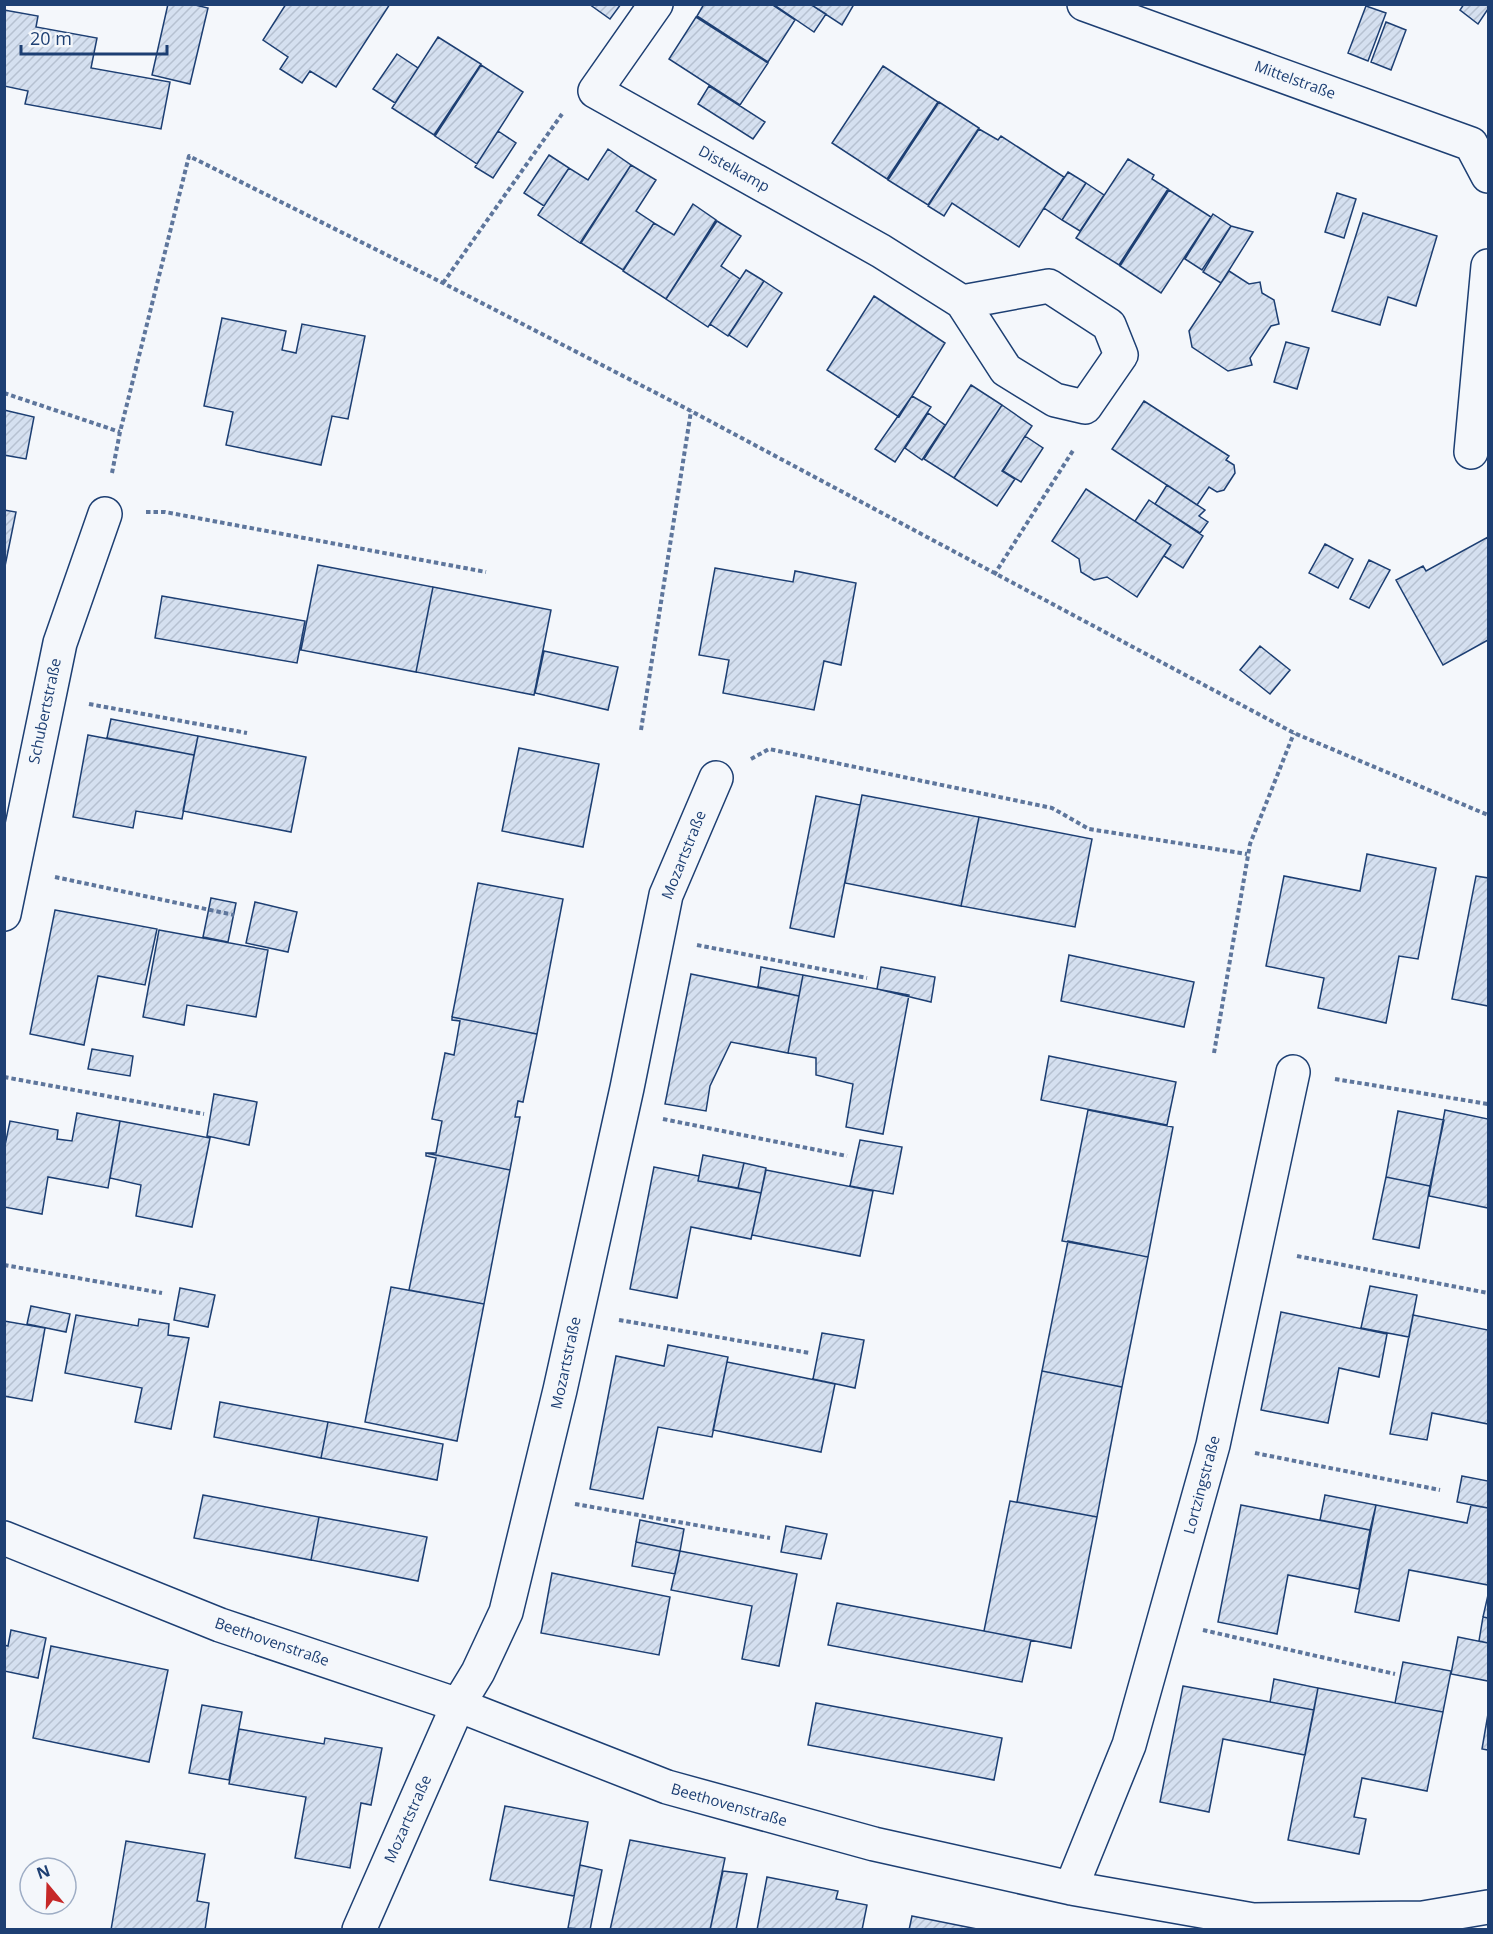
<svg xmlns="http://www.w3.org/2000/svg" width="1493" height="1934" font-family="'Open Sans',sans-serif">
<defs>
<pattern id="building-hatch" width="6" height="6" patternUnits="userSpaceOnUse" patternTransform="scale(1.5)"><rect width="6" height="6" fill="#d5e0f0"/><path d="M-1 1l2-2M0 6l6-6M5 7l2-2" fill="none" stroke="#b6c1d1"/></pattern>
</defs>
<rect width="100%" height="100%" fill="#f4f7fb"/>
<!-- building -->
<path fill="url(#building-hatch)" stroke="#1d3f73" stroke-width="1.5" d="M 168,4 L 191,4 L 208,8 L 190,84 L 152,75 Z
M 286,4 L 390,4 L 336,87 L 310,71 L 302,83 L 280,69 L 288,57 L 263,40 Z
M 589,4 L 621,4 L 610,19 Z
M 704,4 L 771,4 L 795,20 L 768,62 L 697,16 Z
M 773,4 L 810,4 L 826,14 L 814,32 Z
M 810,4 L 852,4 L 853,6 L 842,25 Z
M 1464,4 L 1488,4 L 1488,9 L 1478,24 L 1460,10 Z
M 1366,6 L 1386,13 L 1368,61 L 1348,53 Z
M 4,10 L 38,16 L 36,27 L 97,38 L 91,68 L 170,82 L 161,129 L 25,104 L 28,91 L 4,86 Z
M 696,17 L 768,63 L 740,105 L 669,59 Z
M 1386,22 L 1406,30 L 1391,70 L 1371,62 Z
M 438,37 L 481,64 L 434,135 L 392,108 Z
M 397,54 L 418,68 L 395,103 L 373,89 Z
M 481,65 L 523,92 L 477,164 L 435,136 Z
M 883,66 L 938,102 L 887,179 L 832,143 Z
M 709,86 L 765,122 L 753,139 L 698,104 Z
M 939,102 L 979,128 L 928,205 L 888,180 Z
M 979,129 L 998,140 L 1001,136 L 1064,177 L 1019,247 L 952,203 L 944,216 L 928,206 Z
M 498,131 L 516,143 L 493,178 L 475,167 Z
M 608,149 L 631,165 L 580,243 L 538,215 L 569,168 L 588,180 Z
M 549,155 L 569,168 L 544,206 L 524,193 Z
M 1128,159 L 1154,175 L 1152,179 L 1168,189 L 1119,265 L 1076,238 Z
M 631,165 L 656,180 L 636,211 L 654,223 L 623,270 L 581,243 Z
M 1068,172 L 1086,183 L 1062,220 L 1044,208 Z
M 1086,183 L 1104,195 L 1080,231 L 1062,220 Z
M 1169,190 L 1211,217 L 1161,293 L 1120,266 Z
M 1337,193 L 1356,199 L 1344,238 L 1325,232 Z
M 693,204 L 716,220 L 666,299 L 623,271 L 654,223 L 674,235 Z
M 1363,213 L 1437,236 L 1416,306 L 1388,297 L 1380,325 L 1332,311 Z
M 1213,214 L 1231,226 L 1202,270 L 1185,259 Z
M 717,221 L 741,236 L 721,266 L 740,279 L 708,327 L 666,299 Z
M 1231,226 L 1253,232 L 1221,283 L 1203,272 Z
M 746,270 L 764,281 L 728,336 L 710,324 Z
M 1229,271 L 1249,284 L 1260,282 L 1262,293 L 1274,300 L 1279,324 L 1271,326 L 1250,358 L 1252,365 L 1228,371 L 1192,347 L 1189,331 Z
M 764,281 L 782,293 L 747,347 L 729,335 Z
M 874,296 L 945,343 L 899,417 L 827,370 Z
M 222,318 L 286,331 L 282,350 L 296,353 L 302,324 L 365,336 L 348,419 L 332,416 L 321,465 L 226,445 L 233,412 L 204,406 Z
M 1286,342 L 1309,348 L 1297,389 L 1274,382 Z
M 971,385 L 1002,405 L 954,478 L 924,459 Z
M 912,396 L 931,407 L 895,462 L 875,449 Z
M 1144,401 L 1229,456 L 1226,460 L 1234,465 L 1235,473 L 1224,490 L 1217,492 L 1209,487 L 1197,505 L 1112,449 Z
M 1002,405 L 1032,426 L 1002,471 L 1015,479 L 997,506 L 954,478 Z
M 4,410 L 34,417 L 26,459 L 4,455 Z
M 928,413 L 945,425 L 922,460 L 905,448 Z
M 1025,436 L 1043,448 L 1021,482 L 1003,471 Z
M 1167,485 L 1205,510 L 1199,516 L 1208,522 L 1200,533 L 1155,504 Z
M 1086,489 L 1171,545 L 1137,597 L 1107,577 L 1094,580 L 1081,572 L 1079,559 L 1052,541 Z
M 1149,500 L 1203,536 L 1183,568 L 1164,556 L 1171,545 L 1135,521 Z
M 4,510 L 16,512 L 4,571 Z
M 1488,537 L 1488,640 L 1443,665 L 1396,580 L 1423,566 L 1426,571 Z
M 1325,544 L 1353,559 L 1338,588 L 1309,573 Z
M 1369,560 L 1390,570 L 1369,608 L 1350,599 Z
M 318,565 L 433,587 L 416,672 L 301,650 Z
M 715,568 L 793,582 L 795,571 L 856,583 L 841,665 L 824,661 L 814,710 L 723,693 L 729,660 L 699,655 Z
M 433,587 L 551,610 L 534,695 L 416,672 Z
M 162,596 L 305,621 L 297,663 L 155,638 Z
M 1260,646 L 1290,670 L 1270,694 L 1240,670 Z
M 544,651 L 618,667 L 608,710 L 535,693 Z
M 111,719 L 198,736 L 194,755 L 107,738 Z
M 88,735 L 194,755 L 182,819 L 136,811 L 133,828 L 73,817 Z
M 198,736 L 306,757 L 291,832 L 183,811 Z
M 519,748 L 599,764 L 583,847 L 502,831 Z
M 862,795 L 979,817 L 961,906 L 845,883 Z
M 816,796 L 860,805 L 834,937 L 790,928 Z
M 979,817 L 1092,839 L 1075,927 L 961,906 Z
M 1367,854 L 1436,868 L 1418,959 L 1399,956 L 1386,1023 L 1318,1008 L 1324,978 L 1266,966 L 1284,876 L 1360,891 Z
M 1476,876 L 1488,878 L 1488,1006 L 1452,999 Z
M 478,883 L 563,899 L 537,1034 L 452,1017 Z
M 211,898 L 236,903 L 228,942 L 203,937 Z
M 255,902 L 297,912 L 288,952 L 246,943 Z
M 55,910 L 157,929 L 145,985 L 98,976 L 84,1045 L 30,1034 Z
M 159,930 L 268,950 L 256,1017 L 187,1005 L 184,1025 L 143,1017 Z
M 1069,955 L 1194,982 L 1184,1027 L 1061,1001 Z
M 761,967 L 803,975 L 799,996 L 758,987 Z
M 881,967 L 935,977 L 931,1002 L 877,989 Z
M 691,974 L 799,996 L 788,1053 L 731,1042 L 710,1086 L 706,1111 L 665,1104 Z
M 803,975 L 909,995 L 883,1134 L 846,1127 L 853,1084 L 816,1075 L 816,1058 L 788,1053 Z
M 452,1017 L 537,1034 L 523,1102 L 518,1101 L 515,1117 L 520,1117 L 510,1170 L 426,1153 L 436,1153 L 442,1121 L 432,1119 L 445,1053 L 454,1055 L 460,1021 L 452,1020 Z
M 92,1049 L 133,1056 L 130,1076 L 88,1069 Z
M 1049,1056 L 1176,1082 L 1167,1125 L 1041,1100 Z
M 214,1094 L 257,1102 L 249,1145 L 207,1136 Z
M 1088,1110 L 1173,1127 L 1148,1257 L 1062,1241 Z
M 1445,1110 L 1488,1119 L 1488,1208 L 1429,1196 Z
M 1398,1111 L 1444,1120 L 1430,1186 L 1386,1177 Z
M 77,1113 L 120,1121 L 108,1188 L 48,1177 L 42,1214 L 4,1207 L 4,1150 L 10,1121 L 58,1130 L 57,1139 L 72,1141 Z
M 120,1121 L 210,1138 L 192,1227 L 136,1216 L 141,1185 L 110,1178 Z
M 860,1140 L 902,1147 L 893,1194 L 850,1186 Z
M 426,1153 L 510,1170 L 484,1304 L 409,1290 L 436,1158 L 426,1156 Z
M 703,1155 L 744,1163 L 738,1188 L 698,1181 Z
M 744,1163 L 766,1168 L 761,1193 L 738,1188 Z
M 654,1167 L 699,1176 L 698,1181 L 761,1193 L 751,1239 L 691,1227 L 677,1298 L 630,1289 Z
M 766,1170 L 873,1191 L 860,1256 L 752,1235 Z
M 1386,1177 L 1430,1186 L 1419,1248 L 1373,1239 Z
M 1068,1241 L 1148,1257 L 1122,1387 L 1042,1371 Z
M 1370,1286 L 1417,1295 L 1409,1337 L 1361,1328 Z
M 391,1287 L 484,1304 L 457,1441 L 365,1422 Z
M 180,1288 L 215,1295 L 208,1327 L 174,1320 Z
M 31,1306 L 70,1314 L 66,1332 L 27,1324 Z
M 1281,1312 L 1387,1334 L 1379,1377 L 1339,1368 L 1328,1423 L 1261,1410 Z
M 76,1315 L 138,1326 L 139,1319 L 169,1324 L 168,1335 L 189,1338 L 171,1429 L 135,1422 L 142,1388 L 65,1373 Z
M 1413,1315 L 1488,1330 L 1488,1424 L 1432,1413 L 1427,1440 L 1390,1434 Z
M 4,1321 L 45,1328 L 32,1401 L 4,1396 Z
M 822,1333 L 864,1340 L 855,1388 L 813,1379 Z
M 668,1345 L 728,1357 L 712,1437 L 658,1427 L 643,1499 L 590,1489 L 616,1356 L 664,1366 Z
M 727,1362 L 835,1384 L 821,1452 L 713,1430 Z
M 1042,1371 L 1122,1387 L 1097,1517 L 1017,1502 Z
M 220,1402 L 328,1422 L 321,1458 L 214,1437 Z
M 328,1422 L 443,1444 L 437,1480 L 321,1458 Z
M 1462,1476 L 1488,1481 L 1488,1508 L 1457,1502 Z
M 203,1495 L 319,1517 L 311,1560 L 194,1538 Z
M 1325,1495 L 1376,1505 L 1370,1530 L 1320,1520 Z
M 1010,1501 L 1097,1517 L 1071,1648 L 984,1631 Z
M 1241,1505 L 1370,1530 L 1359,1589 L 1288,1575 L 1277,1634 L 1218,1622 Z
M 1376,1505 L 1467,1523 L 1471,1505 L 1488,1508 L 1488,1585 L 1409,1570 L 1399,1621 L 1355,1612 Z
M 319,1517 L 427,1537 L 418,1581 L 311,1560 Z
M 640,1520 L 684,1529 L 680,1551 L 636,1542 Z
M 786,1526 L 827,1534 L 821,1559 L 781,1552 Z
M 636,1542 L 680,1551 L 675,1574 L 632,1566 Z
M 680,1551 L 797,1574 L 779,1666 L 742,1659 L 752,1606 L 671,1590 Z
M 552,1573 L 670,1597 L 659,1655 L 541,1633 Z
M 1488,1595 L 1488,1618 L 1483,1617 Z
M 837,1603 L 1031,1640 L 1022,1682 L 828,1645 Z
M 1483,1617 L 1488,1618 L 1488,1643 L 1479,1641 Z
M 11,1630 L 46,1638 L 38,1678 L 4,1671 L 4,1645 L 8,1646 Z
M 1458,1637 L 1488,1643 L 1488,1681 L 1451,1674 Z
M 51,1646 L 168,1670 L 149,1762 L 33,1738 Z
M 1403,1662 L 1451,1671 L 1443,1712 L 1395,1703 Z
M 1274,1679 L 1318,1688 L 1314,1710 L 1270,1702 Z
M 1183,1686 L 1314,1710 L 1305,1755 L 1223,1739 L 1209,1812 L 1160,1802 Z
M 1318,1688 L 1443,1712 L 1427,1791 L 1362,1778 L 1354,1817 L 1366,1819 L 1359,1854 L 1288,1840 Z
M 816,1703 L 1002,1738 L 994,1780 L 808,1745 Z
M 202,1705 L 242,1712 L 229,1780 L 189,1773 Z
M 1488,1714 L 1488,1750 L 1482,1749 Z
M 239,1729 L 324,1744 L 325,1738 L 382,1748 L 371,1805 L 361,1803 L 350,1868 L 295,1858 L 306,1797 L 229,1784 Z
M 505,1806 L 588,1822 L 574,1896 L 490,1880 Z
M 630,1840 L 725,1858 L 710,1930 L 610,1930 Z
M 126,1841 L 205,1854 L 197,1901 L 209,1903 L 205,1930 L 111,1930 Z
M 580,1865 L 602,1870 L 590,1930 L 568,1928 Z
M 723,1871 L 747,1874 L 736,1930 L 710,1930 Z
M 767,1877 L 838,1891 L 836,1899 L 867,1905 L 862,1930 L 757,1930 Z
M 912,1916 L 977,1929 L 909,1930 Z"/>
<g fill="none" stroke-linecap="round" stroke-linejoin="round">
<defs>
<path id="minor" d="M 656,4 L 595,91 L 881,251 L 962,302 L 1006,370 L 1055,400 L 1085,407 L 1121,355 L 1109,325 L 1049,286 L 962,302
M 1084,4 L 1471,144 L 1488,176
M 1471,452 L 1488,266
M 4,914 L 60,643 L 105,514
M 4,1538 L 220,1625 L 458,1705 L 667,1787 L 874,1844 L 1071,1888 L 1253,1920 L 1423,1918 L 1488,1907
M 1071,1888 L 1129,1745 L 1213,1445 L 1293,1072
M 359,1930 L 458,1705 L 478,1672 L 506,1612 L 560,1390 L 627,1088 L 666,895 L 716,778"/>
</defs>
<!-- minor casing -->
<use href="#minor" stroke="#1d3f73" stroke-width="36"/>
<!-- path -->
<path stroke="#5e769c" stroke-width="4" stroke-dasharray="4.5 3" stroke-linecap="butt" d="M 443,283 L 562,114
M 4,393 L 120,432
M 112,473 L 120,432 L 189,156 L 443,283 L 691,411 L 1294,733 L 1488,815
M 146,512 L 165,512 L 486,572
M 994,575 L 1074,449
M 89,704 L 247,733
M 641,730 L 691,411
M 751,759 L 769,749 L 1052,808 L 1089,829 L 1247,854
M 55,877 L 234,915
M 697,945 L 867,978
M 1214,1053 L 1250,844 L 1294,733
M 4,1077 L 204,1114
M 1335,1079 L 1488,1104
M 663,1119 L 847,1156
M 1297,1256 L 1488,1293
M 4,1265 L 162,1293
M 619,1320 L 810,1353
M 1255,1453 L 1440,1490
M 575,1504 L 770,1538
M 1203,1630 L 1395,1674"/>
<!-- minor -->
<use href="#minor" stroke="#f4f7fb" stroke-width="33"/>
</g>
<g text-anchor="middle" stroke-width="4.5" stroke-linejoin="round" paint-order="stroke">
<!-- street labels -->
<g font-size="15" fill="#1d3f73" stroke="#f4f7fb">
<text transform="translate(1295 80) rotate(20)" y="5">Mittelstraße</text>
<text transform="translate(734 169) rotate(29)" y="5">Distelkamp</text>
<text transform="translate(45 711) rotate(-78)" y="5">Schubertstraße</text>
<text transform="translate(684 855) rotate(-68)" y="5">Mozartstraße</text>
<text transform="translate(566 1363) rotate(-78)" y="5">Mozartstraße</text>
<text transform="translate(1202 1485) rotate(-75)" y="5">Lortzingstraße</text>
<text transform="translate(272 1642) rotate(19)" y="5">Beethovenstraße</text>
<text transform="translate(729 1805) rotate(16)" y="5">Beethovenstraße</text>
<text transform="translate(408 1819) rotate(-66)" y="5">Mozartstraße</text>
</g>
</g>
<!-- border -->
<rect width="1493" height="1934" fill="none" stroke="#1d3f73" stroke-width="12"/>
<!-- north arrow -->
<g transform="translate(48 1886) rotate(341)"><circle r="28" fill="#f4f7fb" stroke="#9eadc5" stroke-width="1.5"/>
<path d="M0-4.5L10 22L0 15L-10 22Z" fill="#c62828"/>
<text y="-9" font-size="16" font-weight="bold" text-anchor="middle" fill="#1d3f73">N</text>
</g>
<!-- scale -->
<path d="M21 45v9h146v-9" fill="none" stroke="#1d3f73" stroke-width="3"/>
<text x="30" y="45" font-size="18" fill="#1d3f73" stroke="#f4f7fb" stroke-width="4.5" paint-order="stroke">20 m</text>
</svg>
